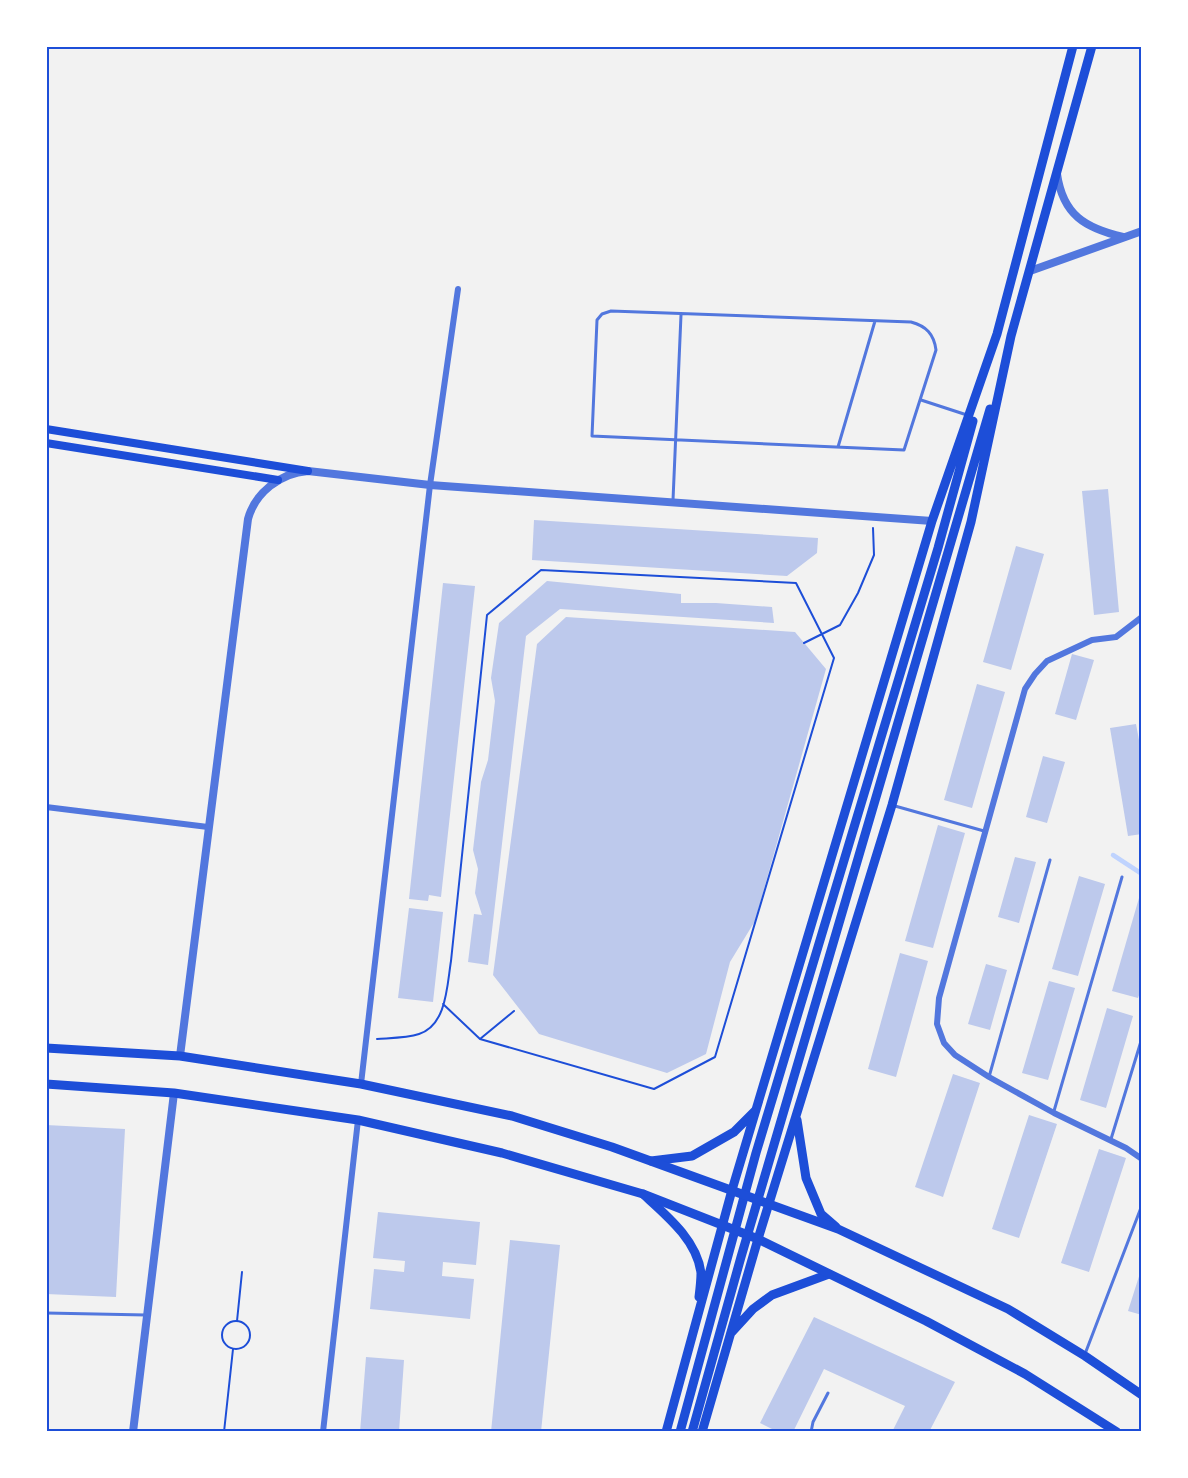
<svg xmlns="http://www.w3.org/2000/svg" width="1188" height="1478" font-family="'PT Sans',sans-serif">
<rect width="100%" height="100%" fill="#f2f2f2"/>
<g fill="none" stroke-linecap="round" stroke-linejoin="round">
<!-- stream -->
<path stroke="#bfd3fe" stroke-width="4.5" d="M 1113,855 L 1142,874"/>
</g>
<!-- building -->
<path fill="#bdc9ec" d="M 1108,489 L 1119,612 L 1094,615 L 1082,491 Z
M 534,520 L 818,538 L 817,553 L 787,576 L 532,560 Z
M 1016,546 L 1044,554 L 1011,670 L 983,662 Z
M 547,581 L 681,594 L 681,603 L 716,603 L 772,607 L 774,623 L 560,609 L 526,636 L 488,965 L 468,962 L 474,914 L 482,915 L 475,893 L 478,869 L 473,850 L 481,782 L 488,760 L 495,701 L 491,678 L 499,623 Z
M 443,583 L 475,586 L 441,897 L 429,895 L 428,901 L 409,899 Z
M 566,617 L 795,632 L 826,669 L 755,921 L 730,962 L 706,1054 L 667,1073 L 539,1034 L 493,975 L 537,644 Z
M 1072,654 L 1094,660 L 1076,720 L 1055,714 Z
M 977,684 L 1005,692 L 972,808 L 944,800 Z
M 1136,724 L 1142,756 L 1142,834 L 1128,836 L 1110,728 Z
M 1043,756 L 1065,762 L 1047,823 L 1026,817 Z
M 938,825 L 965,833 L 933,948 L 905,941 Z
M 1015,857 L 1036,862 L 1019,923 L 998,917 Z
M 1079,876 L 1105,884 L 1078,976 L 1052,969 Z
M 1139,898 L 1142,899 L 1142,987 L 1138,998 L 1112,991 Z
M 409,908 L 443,912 L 433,1002 L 398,998 Z
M 900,953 L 928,961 L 896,1077 L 868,1069 Z
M 986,964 L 1007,970 L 990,1030 L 968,1024 Z
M 1049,981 L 1075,988 L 1048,1080 L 1022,1073 Z
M 1107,1008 L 1133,1016 L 1106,1108 L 1080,1100 Z
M 953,1074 L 980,1083 L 943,1197 L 915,1187 Z
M 1029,1115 L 1057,1124 L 1019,1238 L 992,1229 Z
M 46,1125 L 125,1129 L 116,1297 L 46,1294 Z
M 1099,1149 L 1126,1158 L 1089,1272 L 1061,1263 Z
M 378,1212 L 480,1222 L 476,1265 L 443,1262 L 442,1276 L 474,1279 L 470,1319 L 370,1309 L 374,1269 L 404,1272 L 405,1261 L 373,1258 Z
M 510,1240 L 560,1245 L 541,1432 L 491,1432 Z
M 1141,1270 L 1142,1270 L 1142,1315 L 1128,1311 Z
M 814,1317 L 955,1382 L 929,1432 L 892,1432 L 905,1406 L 824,1369 L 793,1432 L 778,1432 L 760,1423 Z
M 366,1357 L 404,1360 L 399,1432 L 360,1432 Z"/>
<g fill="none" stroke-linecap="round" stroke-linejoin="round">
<!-- path -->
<path stroke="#1d4ed8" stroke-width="2" d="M 804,643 L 840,625 L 858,593 L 874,555 L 873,528
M 377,1039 C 390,1038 407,1038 419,1034 C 447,1025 447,985 451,961 L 487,615 L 541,570 L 796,583 L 834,658 L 715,1057 L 654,1089 L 480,1039 L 443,1004
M 480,1039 L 514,1011
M 237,1321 L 242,1272
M222 1335a14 14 0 1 1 28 0a14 14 0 1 1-28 0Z
M 224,1432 L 233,1349"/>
<!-- service -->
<path stroke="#5277de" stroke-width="3" d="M 611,311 L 911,322 C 926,326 934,334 936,350 L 904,450 L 592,436 L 597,320 L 602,314 Z
M 921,400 L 967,415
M 838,447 L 875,321
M 673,500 L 681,315
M 895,806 L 984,831
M 989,1077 L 1050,860
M 1054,1111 L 1122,877
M 1111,1139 L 1142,1038
M 46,1313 L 146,1315
M 1085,1354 L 1142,1205
M 811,1432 L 813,1422 L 828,1393"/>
<!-- minor -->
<path stroke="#5277de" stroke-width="6" d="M 1142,617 L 1116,637 L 1092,640 L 1047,661 L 1035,674 L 1025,689 L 939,998 L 937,1024 L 944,1043 L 955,1055 L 989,1077 L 1054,1113 L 1126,1148 L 1142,1159
M 46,807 L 208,827
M 361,1084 L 430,485 L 458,289
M 323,1432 L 358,1120"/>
<!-- tertiary -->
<path stroke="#5277de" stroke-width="8" d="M 1057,174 C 1063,215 1085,228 1123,237
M 1030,271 L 1142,231
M 180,1056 L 248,519 C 255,493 280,473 308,471 L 430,485 L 932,521
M 133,1432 L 174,1093"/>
<!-- secondary -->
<path stroke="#1d4ed8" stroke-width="8" d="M 46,429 L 308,471
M 46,443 L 278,480"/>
<!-- primary -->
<path stroke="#1d4ed8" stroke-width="9" d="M 797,1120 L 806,1178 L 821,1214 L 836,1227
M 651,1161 L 692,1156 L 734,1132 L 755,1111
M 643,1194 C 666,1215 697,1240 701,1273 C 701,1281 700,1289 699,1297
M 731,1333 L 753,1309 L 772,1295 L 829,1274
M 666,1432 L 732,1190 L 932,521 L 997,334 L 1073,46
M 680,1432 L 756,1153 L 938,548 L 973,421
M 692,1432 L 741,1257 L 990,409
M 702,1432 L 758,1239 L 892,805 L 971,522 L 1011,336 L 1092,46"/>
<!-- trunk -->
<path stroke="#1d4ed8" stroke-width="9" d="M 46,1048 L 180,1056 L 361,1084 L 512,1116 L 612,1147 L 838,1229 L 1008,1309 L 1085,1356 L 1142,1395
M 46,1084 L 174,1093 L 358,1120 L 502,1153 L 643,1194 L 758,1239 L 926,1321 L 1025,1374 L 1117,1432"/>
</g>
<!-- border -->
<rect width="1188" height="1478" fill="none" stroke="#ffffff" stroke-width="96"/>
<rect x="48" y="48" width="1092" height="1382" fill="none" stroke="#1d4ed8" stroke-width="2"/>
</svg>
